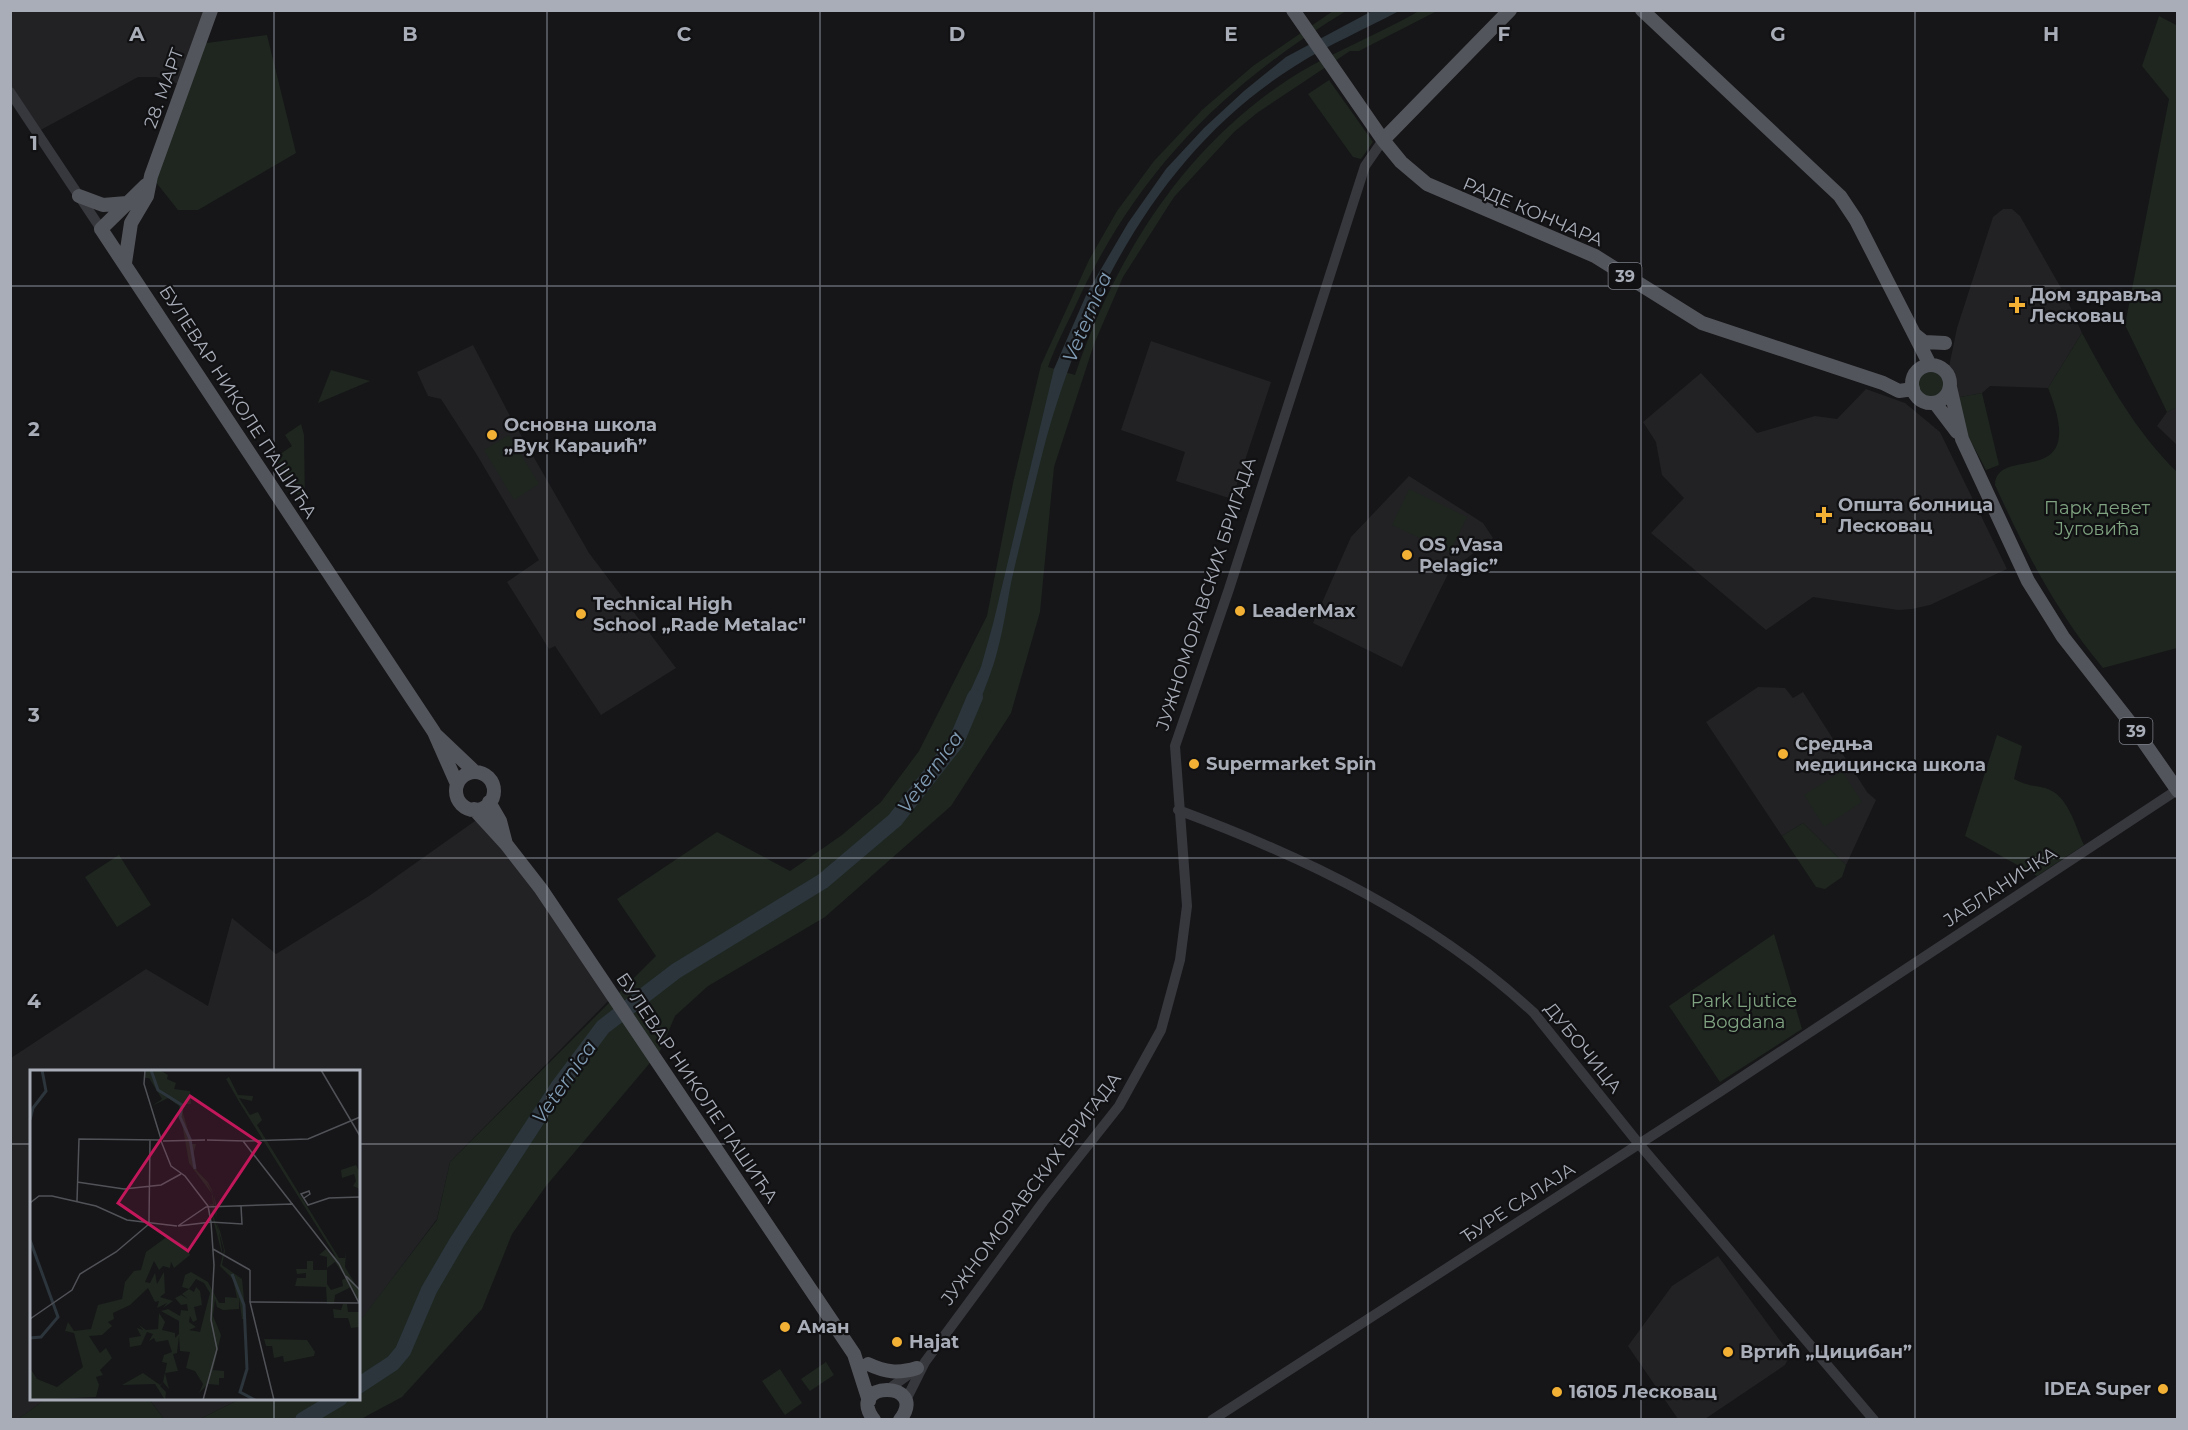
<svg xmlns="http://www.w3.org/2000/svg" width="2188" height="1430" font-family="Montserrat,sans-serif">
<rect width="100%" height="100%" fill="#161618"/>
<!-- built -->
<path fill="#222225" d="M 10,11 L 211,11 L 185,86 L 156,77 L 138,77 L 37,132 L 11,92 Z
M 2003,209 L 2012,209 L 2020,216 L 2065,295 L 2082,333 L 2048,388 L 1990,386 L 1982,393 L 1955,398 L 1948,372 L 1957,328 L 1993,217 Z
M 1151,341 L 1271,382 L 1232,499 L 1176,481 L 1185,452 L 1121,430 Z
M 473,345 L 510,416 L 589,553 L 676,668 L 601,715 L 555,646 L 549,649 L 507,582 L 539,560 L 477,455 L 441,399 L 428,396 L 417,372 Z
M 1701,373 L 1757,433 L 1815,416 L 1837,419 L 1866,389 L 1905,403 L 1940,432 L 2007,569 L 1930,605 L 1912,609 L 1898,610 L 1813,597 L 1766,630 L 1651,533 L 1684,498 L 1662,475 L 1656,442 L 1643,422 Z
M 2177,407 L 2177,445 L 2157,426 L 2167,412 Z
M 1409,476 L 1483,523 L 1493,538 L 1449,572 L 1402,667 L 1313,623 L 1351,537 Z
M 1758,687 L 1785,688 L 1793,698 L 1803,692 L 1867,792 L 1876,800 L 1846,865 L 1803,823 L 1782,836 L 1706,722 Z
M 482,816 L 614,995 L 450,1162 L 437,1219 L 362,1319 L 359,1322 L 358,1072 L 32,1072 L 32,1398 L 46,1399 L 18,1419 L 11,1420 L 11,1058 L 146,969 L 208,1006 L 232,918 L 276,954 L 369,896 Z
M 1718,1256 L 1787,1350 L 1788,1359 L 1785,1365 L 1705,1419 L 1678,1419 L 1628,1346 L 1672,1286 Z
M 149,1399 L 240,1399 L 198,1420 L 164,1419 Z"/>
<!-- green -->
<path fill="#1e261f" d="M 1333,11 L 1346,11 C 1221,87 1134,175 1074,309 C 1065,328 1055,347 1048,367 L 1075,375 C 1117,252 1189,139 1302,71 C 1340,49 1381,33 1419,11 L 1437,11 L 1359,51 L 1350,51 L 1257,113 L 1234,132 L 1174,197 L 1123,277 L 1094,344 L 1054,467 L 1040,612 L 1011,713 L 951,806 L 825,917 L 708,986 L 675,1016 L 660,1051 L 546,1186 L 512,1234 L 482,1309 L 402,1397 L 361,1419 L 198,1420 L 240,1399 L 358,1398 L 359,1322 L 437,1220 L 450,1162 L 656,956 L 617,899 L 717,832 L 790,871 L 842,835 L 881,802 L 919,751 L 987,616 L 1013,483 L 1041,365 L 1089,260 L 1117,211 L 1154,161 L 1202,110 L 1253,66 Z
M 2159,16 L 2178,26 L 2178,407 L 2167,412 L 2125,325 L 2169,99 L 2142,66 Z
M 267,35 L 296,153 L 198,210 L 178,210 L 151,176 L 199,44 Z
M 1329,80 L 1373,142 L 1361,159 L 1353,157 L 1308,94 Z
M 2082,333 C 2109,383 2136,432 2177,472 L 2177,648 L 2103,668 C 2057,613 2025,551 1995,485 C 1996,443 2091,494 2048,388 Z
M 331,370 L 370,381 L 318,403 Z
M1918 384a13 13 0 1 1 26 0a13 13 0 1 1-26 0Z
M 1982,393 L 1999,465 L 1986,470 L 1966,432 L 1955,398 Z
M 301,424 L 304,435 L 305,506 L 273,459 L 292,446 L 285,435 Z
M 509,435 L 539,484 L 514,500 L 484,450 Z
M 1409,489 L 1467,517 L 1450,552 L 1392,525 Z
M 1997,735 L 2022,746 L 2014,779 C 2027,786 2033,785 2045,788 C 2068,794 2075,826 2084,845 L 2037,876 L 1965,836 Z
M 1842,771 L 1862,802 L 1824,827 L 1804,795 Z
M 1803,823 L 1846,865 L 1842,877 L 1825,889 L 1816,887 L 1782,836 Z
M 119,855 L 151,905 L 117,927 L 85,877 Z
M 1774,934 L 1802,1029 L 1720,1082 L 1669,1006 Z
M 826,1362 L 834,1375 L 810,1391 L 801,1379 Z
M 780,1369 L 802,1403 L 785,1415 L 762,1381 Z
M 47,1398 L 149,1399 L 164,1419 L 18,1419 Z"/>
<!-- water -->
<path fill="#2c353c" d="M 1372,11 L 1399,11 C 1365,29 1328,45 1295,66 C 1159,151 1083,300 1043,451 C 1032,495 1021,539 1011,583 C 1006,610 1002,637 994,663 C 988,682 980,700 973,718 L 960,714 L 981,667 L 993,624 L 1054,369 L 1087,293 L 1128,223 L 1166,169 L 1204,128 L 1244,91 L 1286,57 Z"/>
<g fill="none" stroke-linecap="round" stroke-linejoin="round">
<!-- river -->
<path stroke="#2c353c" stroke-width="16" d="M 358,1386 L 393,1363 L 403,1351 L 429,1290 L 457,1242 L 558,1087 L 603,1027 L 676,971 L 823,881 L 895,820 L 956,742 L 975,697
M 303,1420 L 340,1398"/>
<!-- minor -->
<path stroke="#37383d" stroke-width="10" d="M 10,92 L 101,229
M 1178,810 C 1307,858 1432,918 1534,1013 L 1639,1144 L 1874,1420
M 890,1388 L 915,1370
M 905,1402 L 925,1362 L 1043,1202 L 1119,1106 L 1161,1030 L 1180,960 L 1187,906 L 1175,746 L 1229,589 L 1365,166 L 1383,140
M 1212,1420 L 1721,1091 L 2177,790"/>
<!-- major -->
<path stroke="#53555c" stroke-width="14" d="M 1293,10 L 1383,140 L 1401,162 L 1427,184 L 1595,256 L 1702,323 L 1883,383 L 1899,391 L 1913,389
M 1642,10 L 1840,196 L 1856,220 L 1930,365
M 1383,140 L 1510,10
M 79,196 L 103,205 L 127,203
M 101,229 L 434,732 L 457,784
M 101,229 L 146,185
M 125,263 L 131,223 L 147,196 L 151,176 L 211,10
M 1914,334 L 1924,342 L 1945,343
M1912 384a19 19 0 1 1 38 0a19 19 0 1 1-38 0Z
M 1950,387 L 1962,439 L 2028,581 L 2063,637 L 2132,725 L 2178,791
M 1935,403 L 1957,432
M 435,734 L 475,772
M456 791a19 19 0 1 1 38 0a19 19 0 1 1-38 0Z
M 489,802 L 500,821 L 506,844
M 474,809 L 506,844 L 541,889 L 854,1354 L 869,1401
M 868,1364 C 885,1372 898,1374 917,1368
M 874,1420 C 844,1380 930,1380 900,1420"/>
</g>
<!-- grid -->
<path fill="none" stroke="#a8adb8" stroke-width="1.5" stroke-opacity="0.55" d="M 274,10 L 274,1072M 547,10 L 547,1420M 820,10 L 820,1420M 1094,10 L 1094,1420M 1368,10 L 1368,1420M 1641,10 L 1641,1420M 1915,10 L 1915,1420M 10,286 L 2178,286M 10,572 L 2178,572M 10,858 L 2178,858M 10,1144 L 32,1144M 358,1144 L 2178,1144M 274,1398 L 274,1420"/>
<!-- markers -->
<g fill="#f2b134" stroke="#111113" stroke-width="2">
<path d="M2014 296h6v6h6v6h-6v6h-6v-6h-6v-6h6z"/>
<circle cx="492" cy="435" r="6"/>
<path d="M1821 506h6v6h6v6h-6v6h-6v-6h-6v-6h6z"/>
<circle cx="1407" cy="555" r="6"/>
<circle cx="1240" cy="611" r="6"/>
<circle cx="581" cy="614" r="6"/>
<circle cx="1783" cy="754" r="6"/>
<circle cx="1194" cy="764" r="6"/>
<circle cx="785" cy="1327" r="6"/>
<circle cx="897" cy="1342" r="6"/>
<circle cx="1728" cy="1352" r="6"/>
<circle cx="2163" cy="1389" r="6"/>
<circle cx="1557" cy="1392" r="6"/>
</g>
<g text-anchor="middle" stroke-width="4.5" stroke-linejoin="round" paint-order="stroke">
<!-- shield labels -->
<g fill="#111113" stroke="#7b7e86" stroke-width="1.5">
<rect x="1608.5" y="263" width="33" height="26" rx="4.5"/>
<rect x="2119.5" y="718" width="33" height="26" rx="4.5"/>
</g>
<g font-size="16" font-weight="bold" fill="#a8adb8">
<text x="1625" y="282">39</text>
<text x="2136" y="737">39</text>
</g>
<!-- street labels -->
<g font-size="18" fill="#a8adb8" stroke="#111113">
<text transform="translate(164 88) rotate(-70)" y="6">28. МАРТ</text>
<text transform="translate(1533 212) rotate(23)" y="6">РАДЕ КОНЧАРА</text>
<text transform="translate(238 402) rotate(57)" y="6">БУЛЕВАР НИКОЛЕ ПАШИЋА</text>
<text transform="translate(1206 594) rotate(-72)" y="6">ЈУЖНОМОРАВСКИХ БРИГАДА</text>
<text transform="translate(2000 887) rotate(-33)" y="6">ЈАБЛАНИЧКА</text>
<text transform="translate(1583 1048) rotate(51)" y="6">ДУБОЧИЦА</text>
<text transform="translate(697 1088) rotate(56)" y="6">БУЛЕВАР НИКОЛЕ ПАШИЋА</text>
<text transform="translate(1031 1189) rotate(-53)" y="6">ЈУЖНОМОРАВСКИХ БРИГАДА</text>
<text transform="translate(1518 1203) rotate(-33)" y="6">ЂУРЕ САЛАЈА</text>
</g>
<!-- poi labels -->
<g font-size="18" font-weight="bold" fill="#a8adb8" stroke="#111113" text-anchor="start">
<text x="2030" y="301">Дом здравља<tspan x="2030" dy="21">Лесковац</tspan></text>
<text x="504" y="431">Основна школа<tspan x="504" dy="21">„Вук Караџић”</tspan></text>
<text x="1838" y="511">Општа болница<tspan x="1838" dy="21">Лесковац</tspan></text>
<text x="1419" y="551">OS „Vasa<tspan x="1419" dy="21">Pelagic”</tspan></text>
<text x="593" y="610">Technical High<tspan x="593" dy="21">School „Rade Metalac"</tspan></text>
<text x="1252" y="617">LeaderMax</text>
<text x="1795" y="750">Средња<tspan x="1795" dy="21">медицинска школа</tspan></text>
<text x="1206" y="770">Supermarket Spin</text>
<text x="797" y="1333">Аман</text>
<text x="909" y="1348">Hajat</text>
<text x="1740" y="1358">Вртић „Цицибан”</text>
<text x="2151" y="1395" text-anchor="end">IDEA Super</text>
<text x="1569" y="1398">16105 Лесковац</text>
</g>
<!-- park labels -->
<g font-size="18" fill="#7fa381" stroke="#111113">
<text x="2097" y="514">Парк девет<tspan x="2097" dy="21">Југовића</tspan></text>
<text x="1744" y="1007">Park Ljutice<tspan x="1744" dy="21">Bogdana</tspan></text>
</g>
<!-- water labels -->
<g font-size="20" font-style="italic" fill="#7f9bb3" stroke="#111113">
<text transform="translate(1087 317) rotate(-67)" y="7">Veternica</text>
<text transform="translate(930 772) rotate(-54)" y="7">Veternica</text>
<text transform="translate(564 1082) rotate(-55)" y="7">Veternica</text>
</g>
</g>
<!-- overview -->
<g transform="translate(30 1070)">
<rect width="330" height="330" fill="#161618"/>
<path d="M 115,0 L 130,0 L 138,5 L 137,9 L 146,13 L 144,19 L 160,21 L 161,34 L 154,34 L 153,43 L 162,74 L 166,74 L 162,90 L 167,101 L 178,112 L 181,118 L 184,125 L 187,137 L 186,149 L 184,125 L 177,113 L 183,126 L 184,135 L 183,145 L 189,162 L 192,180 L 192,184 L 182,145 L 183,136 L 177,135 L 183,134 L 182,124 L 159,93 L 149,36 L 138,28 L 122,36 L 132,29 L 119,8 L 114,8 ZM 199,7 L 208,25 L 223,26 L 222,31 L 209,28 L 220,45 L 228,42 L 232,50 L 227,55 L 309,188 L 315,188 L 316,181 L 315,197 L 330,222 L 330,237 L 321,217 L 305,225 L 304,234 L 297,234 L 296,217 L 265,216 L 267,208 L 276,208 L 276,203 L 267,204 L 266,199 L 277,199 L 277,191 L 283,191 L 283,200 L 297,200 L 297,214 L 301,220 L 313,216 L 312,210 L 316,208 L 305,192 L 297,198 L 297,187 L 289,185 L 296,179 L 306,187 L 211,35 L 196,9 ZM 326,95 L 330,103 L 330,119 L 323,116 L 326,111 L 324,104 L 312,108 L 311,100 ZM 186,151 L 190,161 L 195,181 L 192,195 L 212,209 L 216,249 L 212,249 L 209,228 L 209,239 L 193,240 L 187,237 L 185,229 L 183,246 L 191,265 L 183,300 L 194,301 L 194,308 L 189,308 L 189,315 L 178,314 L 169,323 L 173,314 L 165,301 L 156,298 L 160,282 L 150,281 L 149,266 L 147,283 L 143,284 L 148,301 L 135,303 L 139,319 L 133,312 L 130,316 L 136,322 L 135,330 L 125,314 L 92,315 L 113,303 L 130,315 L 133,312 L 137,293 L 132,292 L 134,285 L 142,282 L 138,270 L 126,272 L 124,268 L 119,271 L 123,264 L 117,262 L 111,275 L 100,277 L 99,268 L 111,266 L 107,258 L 113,260 L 109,255 L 116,260 L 128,259 L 129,243 L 135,252 L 132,260 L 145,263 L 145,268 L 149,264 L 149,251 L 131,241 L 138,239 L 150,246 L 151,240 L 158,241 L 157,234 L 151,235 L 145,228 L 151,225 L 158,229 L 152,224 L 159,219 L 152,217 L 155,205 L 161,202 L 178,212 L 189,233 L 195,233 L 195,227 L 207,228 L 203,209 L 190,196 L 194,180 ZM 166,209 L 174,213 L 180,223 L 170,262 L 159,260 L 166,257 L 159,252 L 160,246 L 163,252 L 167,250 L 164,237 L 172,235 L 170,221 L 166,217 L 164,222 L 159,219 ZM 138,166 L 156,176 L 160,185 L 144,198 L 141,192 L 140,198 L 133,196 L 129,200 L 124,191 L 115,212 L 120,213 L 125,203 L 127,214 L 134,202 L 135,223 L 130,227 L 143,231 L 133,238 L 137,233 L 127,238 L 129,231 L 125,232 L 118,218 L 100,235 L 83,243 L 84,249 L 78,252 L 82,256 L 72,265 L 59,266 L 70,283 L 76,278 L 82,288 L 70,300 L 73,305 L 66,307 L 69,315 L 66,327 L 0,330 L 0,298 L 7,309 L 27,317 L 53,297 L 44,263 L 35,261 L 38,252 L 44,261 L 61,259 L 68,235 L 92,229 L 95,212 L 104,201 L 111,200 L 116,182 ZM 313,234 L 317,234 L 318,242 L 330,242 L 330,257 L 321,258 L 318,248 L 304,248 L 303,239 L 311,240 ZM 234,269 L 277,270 L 285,282 L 284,286 L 254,292 L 253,286 L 244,288 L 242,276 L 236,276 Z" fill="#1e261f" fill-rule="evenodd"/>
<path fill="none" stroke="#2c353c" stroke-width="3" d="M 121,0 L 128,20 L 152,35 L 150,47 L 160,69 L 165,99M 0,50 L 3,38 L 16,21 L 12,0M 0,170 L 28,247 L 11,267 L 0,268M 202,204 L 214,235 L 217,299 L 210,322 L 225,330"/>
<path fill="none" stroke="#505258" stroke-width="1.5" d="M 115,0 L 114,14 L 131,69M 291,0 L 330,66M 177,70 L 216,71M 131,71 L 141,96 L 155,106 L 178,136M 133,71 L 175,70M 213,71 L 309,194 L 329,233 L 220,232 L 244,330M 216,71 L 278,69 L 330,47M 47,112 L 94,119 L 131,115 L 151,104M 274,128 L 280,124 L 279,121 L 271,124 L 278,135 L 299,128 L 330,127M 47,131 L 49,69 L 131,70M 0,133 L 9,126 L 22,126 L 66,136 L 97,150 L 147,156M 119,152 L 120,70M 148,156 L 176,137 L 263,134M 148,156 L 181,152 L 178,136M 183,179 L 220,200M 220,200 L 220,232M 316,206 L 330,220M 0,249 L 42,220 L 50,204 L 86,182 L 119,154M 173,330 L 187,279 L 181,250 L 184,195 L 181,152 L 212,154 L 211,136"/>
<path fill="#c2185b" fill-opacity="0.15" stroke="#c2185b" stroke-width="3" d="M 160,26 L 230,73 L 158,181 L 88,133 Z"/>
<rect width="330" height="330" fill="none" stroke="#a8adb8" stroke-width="3"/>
</g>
<g font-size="20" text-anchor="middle" font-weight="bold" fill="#a8adb8" stroke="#111113" stroke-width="4.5" stroke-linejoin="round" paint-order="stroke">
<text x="137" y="41">A</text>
<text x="410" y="41">B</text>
<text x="684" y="41">C</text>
<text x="957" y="41">D</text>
<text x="1231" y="41">E</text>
<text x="1504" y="41">F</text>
<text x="1778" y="41">G</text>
<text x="2051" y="41">H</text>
<text x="34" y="150">1</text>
<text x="34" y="436">2</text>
<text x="34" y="722">3</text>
<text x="34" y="1008">4</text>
</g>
<!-- border -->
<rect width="2188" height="1430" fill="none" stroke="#a8adb8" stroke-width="24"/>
</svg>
